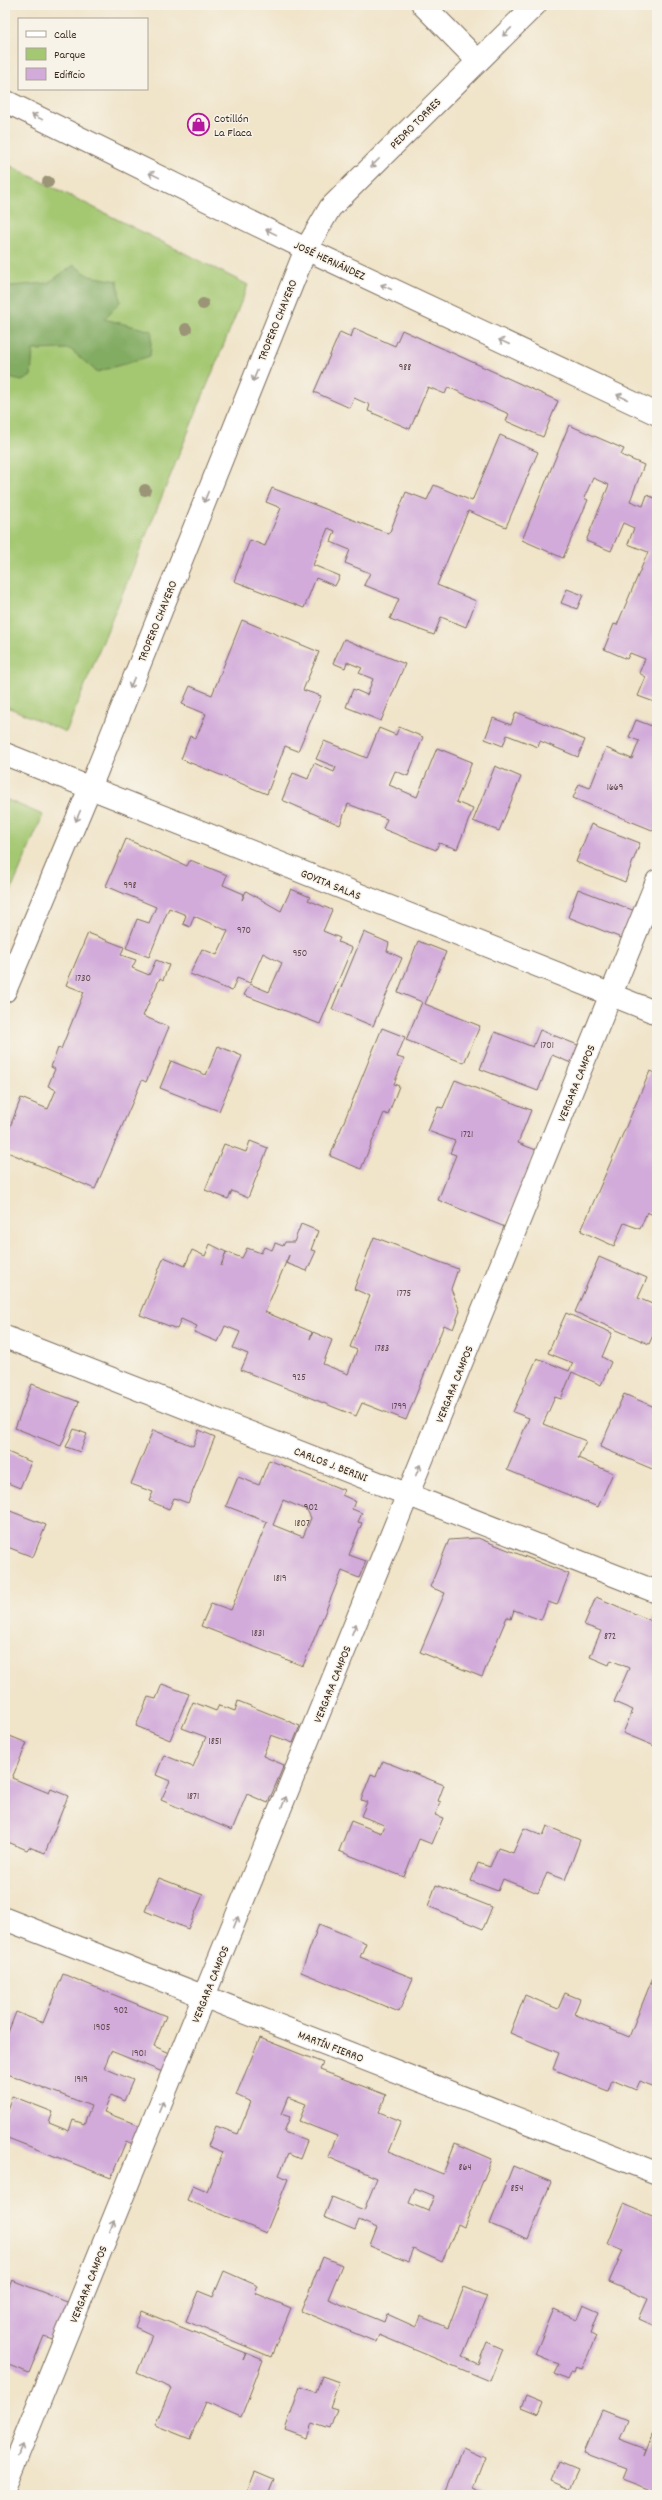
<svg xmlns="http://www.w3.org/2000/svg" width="662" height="2500" font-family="Dekko,sans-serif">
<rect width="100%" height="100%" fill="#f7f3e8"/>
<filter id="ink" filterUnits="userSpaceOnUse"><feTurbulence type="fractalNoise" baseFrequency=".025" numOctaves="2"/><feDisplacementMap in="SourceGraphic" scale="8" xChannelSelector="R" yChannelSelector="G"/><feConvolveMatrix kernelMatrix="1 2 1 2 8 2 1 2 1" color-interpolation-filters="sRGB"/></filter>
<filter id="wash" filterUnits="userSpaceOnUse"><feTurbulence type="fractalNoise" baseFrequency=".012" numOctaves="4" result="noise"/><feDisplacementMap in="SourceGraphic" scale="16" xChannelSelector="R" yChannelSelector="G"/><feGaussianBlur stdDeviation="0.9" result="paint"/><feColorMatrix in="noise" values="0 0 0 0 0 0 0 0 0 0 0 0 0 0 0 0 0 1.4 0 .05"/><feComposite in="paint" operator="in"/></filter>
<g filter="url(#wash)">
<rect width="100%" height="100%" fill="#f0e4c9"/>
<!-- green -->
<path fill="#a4c872" stroke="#707948" d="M 5,163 L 248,285 L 66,732 L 5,706 Z
M 5,799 L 43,815 L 5,905 Z"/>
<!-- forest -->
<path fill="#83ac64" stroke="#5f6b41" d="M 74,265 L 89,276 L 118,281 L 120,302 L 104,319 L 152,331 L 150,356 L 97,372 L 70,349 L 33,350 L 31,376 L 22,381 L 5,377 L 5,282 L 11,286 L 48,283 Z"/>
<g id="blocks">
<!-- building -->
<path fill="#d2abda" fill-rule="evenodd" d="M 354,328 L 395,346 L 402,330 L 558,401 L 543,437 L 506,421 L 509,414 L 448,387 L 445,394 L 428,387 L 410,429 L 368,411 L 370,405 L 354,398 L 350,408 L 314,392 L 340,332 L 351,337 Z
M 569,425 L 624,449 L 621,455 L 644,465 L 630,501 L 643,506 L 647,495 L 657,499 L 657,703 L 638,696 L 646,677 L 639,673 L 645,659 L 630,653 L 627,659 L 604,649 L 614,624 L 617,625 L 648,552 L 628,544 L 634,528 L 623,523 L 611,551 L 586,541 L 609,485 L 593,478 L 584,498 L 588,500 L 563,558 L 522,540 Z
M 500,435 L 538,452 L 506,527 L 468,511 L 437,585 L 476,601 L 466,627 L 441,617 L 434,635 L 390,619 L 399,599 L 364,585 L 370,573 L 345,563 L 350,550 L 331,542 L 335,531 L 328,528 L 313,565 L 340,576 L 335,586 L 316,578 L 304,608 L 234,581 L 250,540 L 265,546 L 281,508 L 266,502 L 272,488 L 389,534 L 406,492 L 427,500 L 434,485 L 472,501 Z
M 567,589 L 583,595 L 577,609 L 561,603 Z
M 242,620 L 319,652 L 303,690 L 321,696 L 298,751 L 285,746 L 267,794 L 181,759 L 190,736 L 196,738 L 206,714 L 182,704 L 190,686 L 212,695 Z
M 344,639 L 405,664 L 381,721 L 346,707 L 353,689 L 367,695 L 373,679 L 359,673 L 362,668 L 347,662 L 345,668 L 333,663 Z
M 516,712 L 585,740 L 578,757 L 540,741 L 538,747 L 507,735 L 503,746 L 485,739 L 493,718 L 511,725 Z
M 636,720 L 657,728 L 657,832 L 573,798 L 579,784 L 590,788 L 606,748 L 632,759 L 639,741 L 629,737 Z
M 399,727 L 423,737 L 408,776 L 395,771 L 389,785 L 417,797 L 437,748 L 472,762 L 456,802 L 473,809 L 457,849 L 439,843 L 436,850 L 383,829 L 387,819 L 348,804 L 340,825 L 282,800 L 293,773 L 308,779 L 314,763 L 334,772 L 336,767 L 316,759 L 324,741 L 367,758 L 379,728 L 396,735 Z
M 495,766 L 521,777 L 499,831 L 473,821 Z
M 591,824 L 640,843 L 625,882 L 576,862 Z
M 126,839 L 187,866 L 190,860 L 227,875 L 223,885 L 244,894 L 242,900 L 246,891 L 281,911 L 291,889 L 310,897 L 308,900 L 332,910 L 323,931 L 340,938 L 338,942 L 352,948 L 320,1024 L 244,995 L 250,984 L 269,992 L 282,963 L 263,953 L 250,983 L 237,978 L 232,991 L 190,974 L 202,949 L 217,955 L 228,931 L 194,916 L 190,927 L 183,924 L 186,915 L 169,908 L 149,957 L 126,948 L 137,919 L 149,923 L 156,907 L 106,886 Z
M 578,889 L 635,911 L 624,939 L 568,917 Z
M 364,932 L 389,943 L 387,951 L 402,958 L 373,1026 L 332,1009 Z
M 88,933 L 124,947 L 121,955 L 136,960 L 132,968 L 149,975 L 156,960 L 169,965 L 163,980 L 160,978 L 143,1016 L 169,1027 L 146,1082 L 142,1080 L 95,1189 L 5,1151 L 5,1140 L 21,1098 L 48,1109 L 56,1090 L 48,1086 L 55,1069 L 51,1067 L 58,1048 L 61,1049 L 84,992 L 66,985 Z
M 418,941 L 446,952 L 425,1004 L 480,1026 L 464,1063 L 406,1040 L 422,1002 L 398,992 Z
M 382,1028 L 405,1037 L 397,1057 L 404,1059 L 394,1084 L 399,1086 L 388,1115 L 384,1113 L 361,1169 L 330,1156 Z
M 540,1030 L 578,1045 L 571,1063 L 552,1055 L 538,1091 L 480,1069 L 495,1032 L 533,1047 Z
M 218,1046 L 242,1056 L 219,1111 L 160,1088 L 171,1061 L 206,1075 Z
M 650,1071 L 657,1074 L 657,1217 L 647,1212 L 640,1229 L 624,1223 L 614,1246 L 581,1231 Z
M 455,1080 L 531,1110 L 518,1143 L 536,1150 L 505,1227 L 438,1200 L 456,1155 L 450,1153 L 455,1141 L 428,1131 L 438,1107 L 443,1108 Z
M 250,1141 L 268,1148 L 248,1198 L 232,1191 L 228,1199 L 205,1190 L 224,1144 L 246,1152 Z
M 301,1224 L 318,1231 L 311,1250 L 316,1251 L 307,1271 L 286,1263 L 289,1255 L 265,1312 L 312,1332 L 310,1339 L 313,1332 L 332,1340 L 323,1364 L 348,1374 L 357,1350 L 350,1347 L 370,1296 L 354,1289 L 374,1237 L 458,1269 L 451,1289 L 460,1311 L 453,1329 L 444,1325 L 406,1420 L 362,1403 L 356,1416 L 241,1370 L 248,1354 L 233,1348 L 240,1332 L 225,1326 L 218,1342 L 194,1332 L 197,1326 L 181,1319 L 177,1329 L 140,1315 L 164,1257 L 185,1266 L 192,1250 L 205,1256 L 210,1244 L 226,1252 L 221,1266 L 226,1252 L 242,1258 L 247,1248 L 261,1253 L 264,1247 L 272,1250 L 275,1243 L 283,1246 L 285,1242 L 294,1242 Z
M 599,1257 L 647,1278 L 638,1298 L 657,1306 L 657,1326 L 649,1344 L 575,1312 Z
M 566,1313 L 612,1333 L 602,1357 L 611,1362 L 601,1385 L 572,1372 L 561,1399 L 555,1397 L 543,1424 L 586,1441 L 578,1458 L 613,1473 L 598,1507 L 507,1470 L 529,1418 L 513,1412 L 537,1358 L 569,1371 L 573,1363 L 548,1353 Z
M 32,1384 L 79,1402 L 61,1446 L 15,1428 Z
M 624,1394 L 657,1408 L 657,1471 L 600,1447 Z
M 74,1429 L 87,1434 L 80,1452 L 66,1447 Z
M 153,1430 L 193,1446 L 199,1430 L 215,1437 L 188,1503 L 174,1498 L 169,1509 L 149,1501 L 153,1492 L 131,1484 Z
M 5,1451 L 31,1462 L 20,1488 L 5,1482 Z
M 269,1460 L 344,1490 L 342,1495 L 355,1501 L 352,1509 L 362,1513 L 358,1522 L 362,1523 L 349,1555 L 366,1561 L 359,1578 L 342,1571 L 303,1666 L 201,1626 L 211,1603 L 231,1610 L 267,1522 L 226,1506 L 238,1477 L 259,1485 ZM 283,1500 L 307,1510 L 311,1518 L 303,1537 L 273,1525 Z
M 5,1509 L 46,1525 L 33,1557 L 5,1546 Z
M 478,1538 L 569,1574 L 557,1605 L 548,1602 L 541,1620 L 514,1610 L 511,1619 L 507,1617 L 482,1677 L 420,1652 L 445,1593 L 430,1587 L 449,1540 Z
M 596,1597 L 652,1621 L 657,1608 L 657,1747 L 623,1733 L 633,1710 L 614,1702 L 629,1668 L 611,1660 L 609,1665 L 590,1657 L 601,1631 L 584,1625 Z
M 162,1684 L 189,1694 L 170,1740 L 136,1726 L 148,1697 L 156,1699 Z
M 238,1701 L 300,1726 L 293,1743 L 271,1735 L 263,1756 L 284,1765 L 268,1803 L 247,1794 L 232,1830 L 161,1800 L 170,1781 L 156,1775 L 164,1755 L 193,1767 L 206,1737 L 182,1728 L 193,1702 L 216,1711 L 219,1705 L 235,1711 Z
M 5,1734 L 27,1743 L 12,1778 L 49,1793 L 51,1789 L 68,1796 L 45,1853 L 29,1847 L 27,1850 L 8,1842 L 5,1849 Z
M 383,1761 L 444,1785 L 438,1801 L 441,1802 L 435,1815 L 443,1818 L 432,1844 L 419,1839 L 404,1877 L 339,1851 L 351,1821 L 381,1833 L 384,1825 L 361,1816 L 367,1802 L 361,1800 L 371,1774 L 376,1776 Z
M 547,1826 L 580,1840 L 565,1880 L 547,1873 L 538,1893 L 503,1879 L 498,1891 L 471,1881 L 478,1863 L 490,1867 L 498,1848 L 513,1853 L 524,1828 L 543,1836 Z
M 159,1878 L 203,1895 L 188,1929 L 145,1911 Z
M 436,1885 L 492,1907 L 483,1929 L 428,1906 Z
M 319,1924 L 366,1943 L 360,1957 L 413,1978 L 399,2012 L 301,1972 Z
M 63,1974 L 166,2016 L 154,2046 L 172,2054 L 165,2073 L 111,2051 L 104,2068 L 133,2080 L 124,2101 L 111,2095 L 104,2112 L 143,2127 L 135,2145 L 126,2141 L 111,2178 L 5,2137 L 5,2115 L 12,2096 L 53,2112 L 49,2123 L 69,2131 L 73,2120 L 84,2124 L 91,2106 L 5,2073 L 5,2040 L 16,2012 L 43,2023 Z
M 653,1977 L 657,1978 L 657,2088 L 640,2081 L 636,2090 L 612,2080 L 608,2091 L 553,2069 L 559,2053 L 510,2033 L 525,1995 L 558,2009 L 565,1993 L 580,1999 L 574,2014 L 629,2037 Z
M 260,2038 L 323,2063 L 320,2070 L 386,2095 L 379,2112 L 401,2121 L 388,2152 L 443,2174 L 455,2143 L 492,2159 L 464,2227 L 458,2224 L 442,2262 L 413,2249 L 408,2262 L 370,2246 L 377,2228 L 359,2220 L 355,2230 L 324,2217 L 332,2197 L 364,2210 L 377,2178 L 328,2157 L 337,2136 L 299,2121 L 306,2104 L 288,2097 L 281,2114 L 290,2117 L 284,2132 L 307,2141 L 300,2159 L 288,2154 L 279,2175 L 288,2179 L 266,2233 L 187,2200 L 193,2185 L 207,2191 L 223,2152 L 208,2146 L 216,2126 L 238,2134 L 251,2102 L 236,2095 ZM 415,2188 L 434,2196 L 428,2211 L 409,2203 Z
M 513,2166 L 551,2182 L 528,2240 L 490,2224 Z
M 624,2204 L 657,2218 L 657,2327 L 639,2319 L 648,2299 L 609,2282 L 623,2250 L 608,2244 Z
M 323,2257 L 342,2265 L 328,2299 L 384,2322 L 387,2314 L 416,2327 L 420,2316 L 448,2328 L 464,2287 L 487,2296 L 462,2357 L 478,2364 L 487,2342 L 503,2349 L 490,2381 L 379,2335 L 376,2342 L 301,2311 Z
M 224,2271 L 258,2286 L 255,2293 L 291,2308 L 271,2357 L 186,2321 L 198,2291 L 213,2297 Z
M 12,2280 L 72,2304 L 58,2341 L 44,2336 L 29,2373 L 5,2363 L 5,2297 Z
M 583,2305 L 599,2312 L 591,2333 L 596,2336 L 582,2369 L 576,2367 L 574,2373 L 571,2372 L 567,2380 L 554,2374 L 559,2364 L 535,2354 L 554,2309 L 577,2319 Z
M 141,2311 L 246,2353 L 243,2360 L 246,2353 L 263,2360 L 241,2417 L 206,2402 L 190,2439 L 155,2425 L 171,2388 L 137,2373 L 152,2335 L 135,2327 Z
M 322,2376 L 339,2382 L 330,2407 L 337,2409 L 330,2429 L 312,2423 L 307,2438 L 285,2430 L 300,2387 L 316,2392 Z
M 526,2395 L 543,2402 L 538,2414 L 521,2407 Z
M 602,2410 L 627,2420 L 619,2439 L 646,2449 L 644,2455 L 654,2430 L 657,2432 L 657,2492 L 623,2479 L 627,2469 L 584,2453 Z
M 463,2447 L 485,2457 L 473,2488 L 490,2495 L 443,2495 Z
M 559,2461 L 578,2469 L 569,2489 L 551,2481 Z
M 255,2472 L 274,2480 L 268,2495 L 246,2495 Z"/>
</g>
</g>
<g filter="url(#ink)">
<use href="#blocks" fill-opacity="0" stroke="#7a6b5a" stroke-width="1"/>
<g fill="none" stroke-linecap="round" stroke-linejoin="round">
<defs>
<path id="street" d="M 423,5 L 478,61
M 5,754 L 657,1013
M 5,991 L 90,788 L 306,249 L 330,208 L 535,5
M 5,1337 L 657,1592
M 5,1919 L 657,2173
M 5,2486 L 657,881"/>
<path id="secondary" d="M 5,101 L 306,249 L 657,414"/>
</defs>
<!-- street casing -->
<use href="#street" stroke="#7a6b5a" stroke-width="24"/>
<!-- secondary casing -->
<use href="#secondary" stroke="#7a6b5a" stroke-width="24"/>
<!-- street -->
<use href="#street" stroke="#fff" stroke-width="22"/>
<!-- secondary -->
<use href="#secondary" stroke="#fff" stroke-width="22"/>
</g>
<!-- trees -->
<g fill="#9b9476">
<circle cx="48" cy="182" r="6"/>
<circle cx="203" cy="304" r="6"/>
<circle cx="186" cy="329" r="6"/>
<circle cx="145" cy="490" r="6"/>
</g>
<!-- one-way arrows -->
<defs><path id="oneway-shaft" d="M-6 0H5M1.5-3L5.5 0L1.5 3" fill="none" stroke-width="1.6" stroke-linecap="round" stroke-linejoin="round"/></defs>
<g stroke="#a79f9a">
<use href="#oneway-shaft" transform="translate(507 32) rotate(136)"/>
<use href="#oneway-shaft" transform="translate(37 117) rotate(-154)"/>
<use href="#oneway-shaft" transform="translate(375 163) rotate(135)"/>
<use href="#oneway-shaft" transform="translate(154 175) rotate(-154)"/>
<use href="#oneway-shaft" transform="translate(271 232) rotate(-154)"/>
<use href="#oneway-shaft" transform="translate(386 287) rotate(-155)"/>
<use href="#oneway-shaft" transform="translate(504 342) rotate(-155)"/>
<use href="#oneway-shaft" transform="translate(255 376) rotate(112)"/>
<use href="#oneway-shaft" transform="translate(622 397) rotate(-155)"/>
<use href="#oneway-shaft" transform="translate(206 497) rotate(112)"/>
<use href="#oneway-shaft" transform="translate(132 683) rotate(112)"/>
<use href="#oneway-shaft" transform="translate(78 816) rotate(113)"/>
<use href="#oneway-shaft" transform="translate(418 1470) rotate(-68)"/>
<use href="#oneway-shaft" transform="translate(354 1629) rotate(-68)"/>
<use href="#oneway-shaft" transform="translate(284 1802) rotate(-68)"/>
<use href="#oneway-shaft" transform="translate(236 1922) rotate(-68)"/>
<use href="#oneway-shaft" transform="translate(161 2106) rotate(-68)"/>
<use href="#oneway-shaft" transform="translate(112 2226) rotate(-68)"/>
<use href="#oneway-shaft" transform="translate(20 2450) rotate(-68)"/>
</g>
</g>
<!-- icons -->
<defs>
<symbol id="shop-ring" viewBox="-11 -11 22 22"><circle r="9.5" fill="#f7f3e8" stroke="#b5179e" stroke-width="1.5"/><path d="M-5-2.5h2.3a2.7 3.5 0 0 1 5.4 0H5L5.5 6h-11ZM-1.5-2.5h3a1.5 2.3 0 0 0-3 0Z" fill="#b5179e"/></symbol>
</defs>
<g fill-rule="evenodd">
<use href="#shop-ring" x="186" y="112" width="25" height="25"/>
</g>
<g text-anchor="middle" stroke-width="3" stroke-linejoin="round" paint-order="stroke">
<!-- number labels -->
<g font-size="10" fill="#614a4d">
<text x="405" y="370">988</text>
<text x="615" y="790">1669</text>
<text x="130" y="888">998</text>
<text x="244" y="933">970</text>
<text x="300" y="956">950</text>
<text x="83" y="981">1730</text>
<text x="547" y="1048">1701</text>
<text x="467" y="1137">1721</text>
<text x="404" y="1296">1775</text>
<text x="382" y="1351">1783</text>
<text x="299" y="1380">925</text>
<text x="399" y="1409">1799</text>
<text x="311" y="1510">902</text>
<text x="302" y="1526">1807</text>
<text x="280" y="1581">1819</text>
<text x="258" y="1636">1831</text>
<text x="610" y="1639">872</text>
<text x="215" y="1744">1851</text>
<text x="193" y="1799">1871</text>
<text x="121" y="2013">902</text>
<text x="102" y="2030">1905</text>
<text x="139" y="2056">1901</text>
<text x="81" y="2082">1919</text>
<text x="465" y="2170">864</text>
<text x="517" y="2191">854</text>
</g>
<!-- poi labels -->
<g font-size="12" fill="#3b2a1e" stroke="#f7f3e8" text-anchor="start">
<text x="214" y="122">Cotillón<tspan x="214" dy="14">La Flaca</tspan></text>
</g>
<!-- street labels -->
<g font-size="12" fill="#3b2a1e" stroke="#f7f3e8">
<text transform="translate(415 123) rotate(-45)" y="4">PEDRO TORRES</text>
<text transform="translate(330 260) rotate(25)" y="4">JOSÉ HERNÁNDEZ</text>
<text transform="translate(277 320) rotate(-68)" y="4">TROPERO CHAVERO</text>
<text transform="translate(157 621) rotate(-68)" y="4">TROPERO CHAVERO</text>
<text transform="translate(331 884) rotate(22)" y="4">GOYITA SALAS</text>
<text transform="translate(576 1083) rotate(-68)" y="4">VERGARA CAMPOS</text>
<text transform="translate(454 1384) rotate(-68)" y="4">VERGARA CAMPOS</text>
<text transform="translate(331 1464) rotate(21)" y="4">CARLOS J. BERINI</text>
<text transform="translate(332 1684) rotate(-68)" y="4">VERGARA CAMPOS</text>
<text transform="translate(210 1984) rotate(-68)" y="4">VERGARA CAMPOS</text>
<text transform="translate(331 2046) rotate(21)" y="4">MARTÍN FIERRO</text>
<text transform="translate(88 2284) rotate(-68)" y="4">VERGARA CAMPOS</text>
</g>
</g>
<!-- margin -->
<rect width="662" height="2500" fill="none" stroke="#f7f3e8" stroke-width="20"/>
<!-- legend -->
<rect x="18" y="18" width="130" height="72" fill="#f7f3e8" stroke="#aca397"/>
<rect x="26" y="31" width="20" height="6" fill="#ffffff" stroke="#aca397"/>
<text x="54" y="38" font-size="12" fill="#3b2a1e">Calle</text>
<rect x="26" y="48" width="20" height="12" fill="#a4c872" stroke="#aca397"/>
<text x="54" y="58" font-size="12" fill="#3b2a1e">Parque</text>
<rect x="26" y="68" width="20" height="12" fill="#d2abda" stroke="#aca397"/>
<text x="54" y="78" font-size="12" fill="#3b2a1e">Edificio</text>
</svg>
